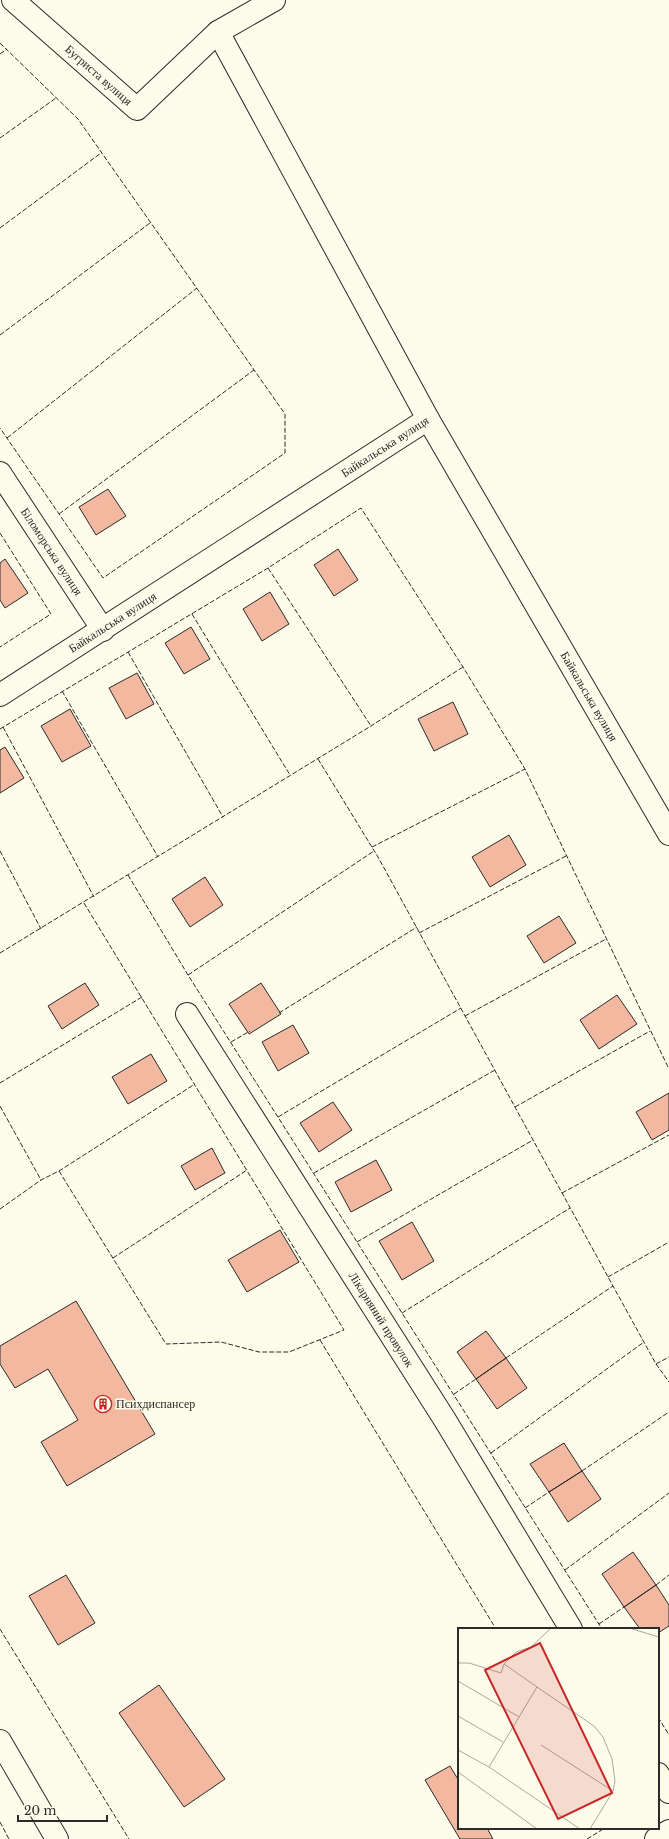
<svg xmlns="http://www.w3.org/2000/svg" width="669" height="1839" font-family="'Libre Baskerville',serif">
<rect width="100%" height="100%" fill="#fdfbea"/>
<!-- building -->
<path fill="#f2b8a0" stroke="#2b2b2b" d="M 108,489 L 126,516 L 96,535 L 79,507 Z
M 338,549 L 358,580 L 334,596 L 314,565 Z
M 5,559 L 28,593 L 5,608 L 0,600 L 0,563 Z
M 270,592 L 289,624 L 262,641 L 243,609 Z
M 191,627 L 210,659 L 184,674 L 165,643 Z
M 137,673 L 154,704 L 126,719 L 109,688 Z
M 453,702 L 468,734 L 434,751 L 418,719 Z
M 70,709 L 91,746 L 62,762 L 41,726 Z
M 5,747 L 24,778 L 0,793 L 0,750 Z
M 509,835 L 526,865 L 490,887 L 472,857 Z
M 205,877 L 223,905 L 190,927 L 172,899 Z
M 559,916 L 576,943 L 544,963 L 527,936 Z
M 85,983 L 99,1005 L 62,1029 L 48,1006 Z
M 261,983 L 281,1014 L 249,1034 L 229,1004 Z
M 617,995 L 637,1024 L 599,1049 L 580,1020 Z
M 293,1025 L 309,1053 L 278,1071 L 262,1042 Z
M 151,1054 L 167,1081 L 128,1104 L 112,1077 Z
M 669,1093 L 669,1130 L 652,1140 L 636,1112 Z
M 333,1102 L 352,1130 L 319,1152 L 300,1123 Z
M 212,1148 L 225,1173 L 195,1190 L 181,1166 Z
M 376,1160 L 392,1190 L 351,1212 L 335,1182 Z
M 412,1222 L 434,1261 L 402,1280 L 379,1241 Z
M 280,1230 L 299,1262 L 247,1292 L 228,1260 Z
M 76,1301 L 155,1434 L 67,1486 L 41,1442 L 78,1420 L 48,1369 L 15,1388 L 0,1364 L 0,1346 Z
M 486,1331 L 506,1358 L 476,1379 L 457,1352 Z
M 506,1358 L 527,1388 L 497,1409 L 476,1379 Z
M 564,1443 L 582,1471 L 549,1492 L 530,1464 Z
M 582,1471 L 601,1499 L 568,1522 L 549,1492 Z
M 633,1552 L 656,1585 L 624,1607 L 602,1574 Z
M 66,1575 L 95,1623 L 58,1645 L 29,1596 Z
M 656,1585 L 669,1605 L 669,1626 L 658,1633 L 658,1629 L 640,1629 L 624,1607 Z
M 159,1685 L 225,1779 L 184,1807 L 119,1713 Z
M 450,1766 L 459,1781 L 459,1828 L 487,1828 L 493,1839 L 460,1839 L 425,1780 Z"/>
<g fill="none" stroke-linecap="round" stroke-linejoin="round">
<defs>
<g id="minor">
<path id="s1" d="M 13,0 L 137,109 L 218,32"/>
<path d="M 274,0 L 218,32 L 428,419"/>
<path id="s2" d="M 0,473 L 103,630"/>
<path id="s3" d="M 0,695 L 428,419 L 669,834"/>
<path id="s4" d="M 187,1014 L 445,1420 L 571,1629"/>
<path d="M 0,1741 L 57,1839"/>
<path d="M 658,1774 L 669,1792"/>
<path d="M 656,1839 L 669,1831"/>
</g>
</defs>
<!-- minor casing -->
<use href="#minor" stroke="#2b2b2b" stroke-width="24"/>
<!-- minor -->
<use href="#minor" stroke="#fdfbea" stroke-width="22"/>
<!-- fence -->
<path stroke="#2b2b2b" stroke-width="1" stroke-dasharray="5 2" stroke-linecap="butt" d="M 0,43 L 78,119 L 285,414 L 285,453 L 103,578 L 0,428
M 0,54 L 7,49
M 0,138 L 56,98
M 0,228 L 101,153
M 0,335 L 150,223
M 7,438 L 197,288
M 59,514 L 254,370
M 0,533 L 51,614 L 0,647
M 268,568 L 371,726
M 192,614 L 290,775
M 128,652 L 223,817
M 62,691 L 158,857
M 3,727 L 94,897
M 0,729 L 268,568 L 361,508 L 463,667 L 525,769 L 669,1069
M 318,759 L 378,857 L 613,1286 L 656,1364 L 669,1382
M 372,847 L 525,769
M 0,851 L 41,929
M 128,875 L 188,975 L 602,1629
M 419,933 L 566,856
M 0,953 L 371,726 L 463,667
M 188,975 L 374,851
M 279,1013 L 417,927
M 465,1016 L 606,939
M 231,1042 L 250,1031
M 0,1083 L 142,997
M 0,1106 L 41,1180
M 515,1107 L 650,1031
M 278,1117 L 461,1008
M 59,1171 L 166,1344 L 221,1342 L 259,1352 L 289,1352 L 344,1330 L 84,903
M 314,1173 L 495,1070
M 562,1193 L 669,1135
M 0,1209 L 41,1180 L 59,1171 L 195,1084
M 357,1242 L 533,1140
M 113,1258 L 247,1170
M 608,1277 L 669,1242
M 402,1313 L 570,1208
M 320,1340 L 496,1629
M 506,1358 L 613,1286
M 656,1364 L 669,1357
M 454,1394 L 476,1379
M 491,1453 L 644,1342
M 582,1471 L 669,1412
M 525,1508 L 549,1492
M 565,1570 L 669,1493
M 656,1585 L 669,1575
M 599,1624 L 624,1607
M 0,1629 L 129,1839
M 658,1717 L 669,1735
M 0,1822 L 9,1839
M 587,1839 L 605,1828"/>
</g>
<!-- icons -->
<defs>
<symbol id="building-ring" viewBox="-11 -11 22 22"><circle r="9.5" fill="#fdfbea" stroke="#c62828" stroke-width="1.5"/><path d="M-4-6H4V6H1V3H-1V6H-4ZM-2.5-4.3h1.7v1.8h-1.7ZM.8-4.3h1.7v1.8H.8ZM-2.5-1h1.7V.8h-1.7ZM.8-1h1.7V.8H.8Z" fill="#c62828"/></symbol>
</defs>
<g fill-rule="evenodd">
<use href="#building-ring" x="93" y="1394" width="20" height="20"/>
</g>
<g text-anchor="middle" stroke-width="3" stroke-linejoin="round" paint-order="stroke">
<!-- street labels -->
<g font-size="12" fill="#2b2b2b" stroke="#fdfbea">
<text dy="4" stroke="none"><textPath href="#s1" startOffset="114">Бугриста вулиця</textPath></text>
<text dy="4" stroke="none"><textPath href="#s3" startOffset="458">Байкальська вулиця</textPath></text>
<text dy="4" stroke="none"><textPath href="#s2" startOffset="94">Біломорська вулиця</textPath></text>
<text dy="4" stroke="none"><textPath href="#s3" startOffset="134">Байкальська вулиця</textPath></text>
<text dy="4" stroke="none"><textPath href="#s3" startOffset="830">Байкальська вулиця</textPath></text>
<text dy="4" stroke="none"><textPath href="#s4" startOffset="362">Лікарняний провулок</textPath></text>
</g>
<!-- poi labels -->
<g font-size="12" fill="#2b2b2b" stroke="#fdfbea" text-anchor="start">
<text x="116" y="1408">Психдиспансер</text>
</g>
</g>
<!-- overview -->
<g transform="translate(458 1628)">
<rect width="201" height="201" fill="#fdfbea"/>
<path fill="none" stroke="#a9a89e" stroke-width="1" d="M 171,0 L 201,9M 0,35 L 11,35 L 43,45 L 46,36M 0,53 L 61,89M 79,59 L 46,36 L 58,24 L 73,19 L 93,0M 0,88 L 45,114M 83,117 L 155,163 L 132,201M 0,122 L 31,139 L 122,201M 31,139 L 79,59 L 136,98 L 145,109 L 154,131 L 157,153 L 155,163M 0,144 L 79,201"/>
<path fill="#c62828" fill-opacity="0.15" stroke="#c62828" stroke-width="2" d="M 82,15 L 154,165 L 100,191 L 27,42 Z"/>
<rect width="201" height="201" fill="none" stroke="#2b2b2b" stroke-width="2"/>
</g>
<!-- scale -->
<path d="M18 1815v6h89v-6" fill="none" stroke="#2b2b2b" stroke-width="2"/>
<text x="24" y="1815" font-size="12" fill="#2b2b2b" stroke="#fdfbea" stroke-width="3" paint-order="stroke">20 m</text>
</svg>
